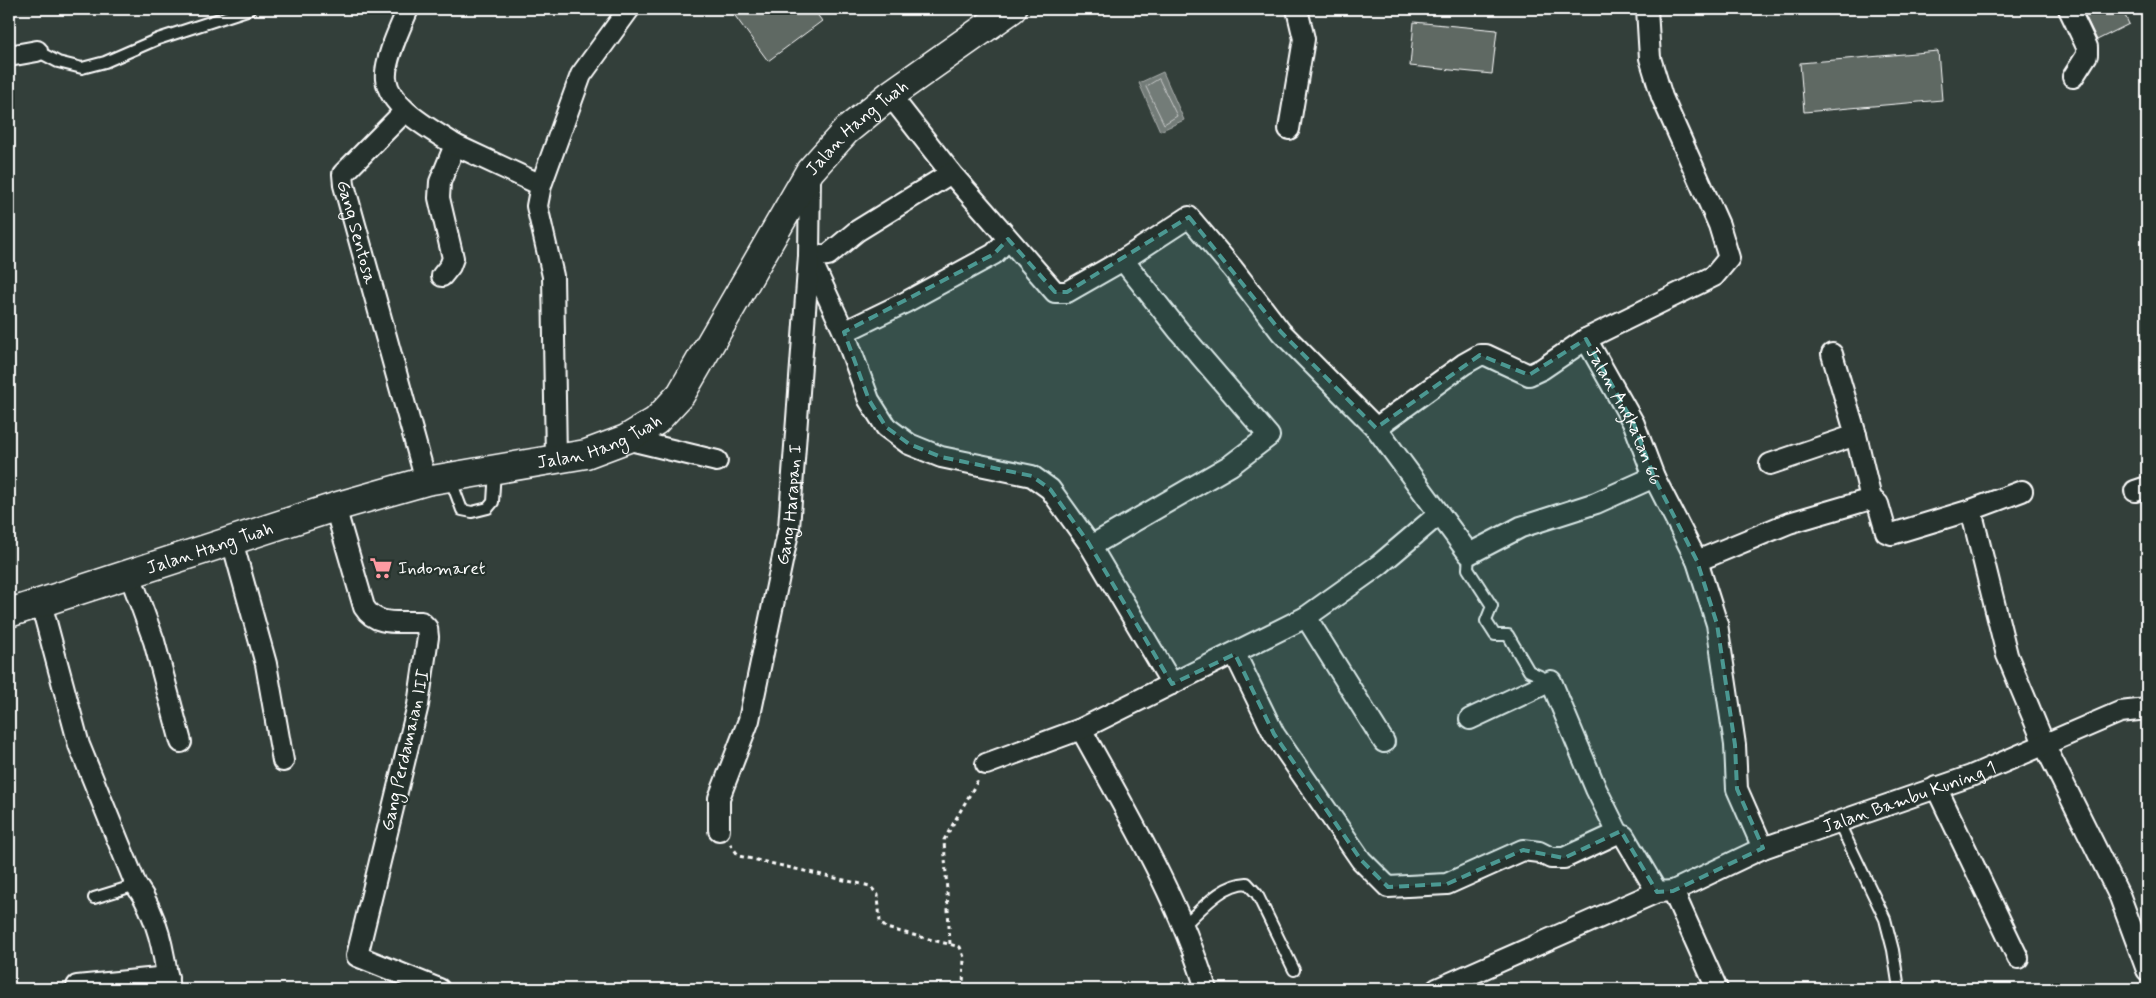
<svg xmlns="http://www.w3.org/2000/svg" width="2156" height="998" font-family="Mynerve,sans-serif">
<rect width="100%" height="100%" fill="#333f3a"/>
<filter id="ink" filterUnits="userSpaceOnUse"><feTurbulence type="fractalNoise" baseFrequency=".02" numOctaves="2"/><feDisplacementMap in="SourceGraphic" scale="10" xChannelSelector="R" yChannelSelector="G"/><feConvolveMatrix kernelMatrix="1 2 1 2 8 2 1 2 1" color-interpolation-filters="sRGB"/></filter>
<g filter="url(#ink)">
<!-- water -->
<path fill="#737b78" stroke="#abb0ae" d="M 1163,72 L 1184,120 L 1160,131 L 1139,83 Z"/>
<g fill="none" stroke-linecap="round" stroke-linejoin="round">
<!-- shore -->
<path stroke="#c7cac9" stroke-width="1" d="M 1159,79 L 1177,116 L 1164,124 L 1146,87 Z"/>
</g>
<!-- building -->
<path fill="#5f6964" stroke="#fff" d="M 730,9 L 813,9 L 822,21 L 768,61 Z
M 2082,9 L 2122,9 L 2129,24 L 2097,40 Z
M 1414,22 L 1497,30 L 1492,74 L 1410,66 Z
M 1938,51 L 1942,100 L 1804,112 L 1800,63 Z"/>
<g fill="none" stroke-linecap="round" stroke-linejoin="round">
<defs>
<path id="service" d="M 37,51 L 58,62 L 82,68 L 105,62 L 158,39 L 250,9
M 450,478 L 462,510 L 472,512 L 488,508 L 493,502 L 495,470
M 1469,554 L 1468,569 L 1492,606 L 1486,621 L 1495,635 L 1508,635 L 1529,671 L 1551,681
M 1838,821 L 1885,919 L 1893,950 L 1899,989
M 94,898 L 136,885
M 1183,926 C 1201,910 1221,884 1247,883 L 1257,894 L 1294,970"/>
<g id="minor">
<path d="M 408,9 C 401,26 384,60 386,79 C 390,109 433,130 455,145 L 440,182 L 439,198 L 453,258 L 450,266 L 442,276"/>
<path d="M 2069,9 L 2087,47 L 2087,55 L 2073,77"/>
<path d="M 9,56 L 37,51"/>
<path d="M 890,95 L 951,173 L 1055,292 L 1067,292 L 1123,260 L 1189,217 L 1233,269 L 1281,332 L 1376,428 L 1469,554 L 1521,527 L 1596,503 L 1654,477"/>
<path id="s1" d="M 405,111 L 343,174 L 344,185 L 426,481"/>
<path d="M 1289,129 L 1304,39 L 1297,9"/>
<path d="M 455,145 L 541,185"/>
<path d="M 951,173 L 857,231 L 828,255 L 809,256 L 844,332 L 906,302 L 994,254 L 1008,239"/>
<path d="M 844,332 L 869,400 L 886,427 L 909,444 L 941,457 L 1032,476 L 1050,489 L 1088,542 L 1172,684"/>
<path id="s2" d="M 1586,339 L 1634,424 L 1654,477 L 1697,561 L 1717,624 L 1735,745 L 1737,789 L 1763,848"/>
<path d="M 1832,354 L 1856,435 L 1871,499"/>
<path d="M 1376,428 L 1464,364 L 1480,355 L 1486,355 L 1529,375 L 1542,369 L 1586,339 L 1714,276 L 1729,258 L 1719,225 L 1662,97 L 1650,58 L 1647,9"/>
<path d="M 626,439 L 717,461"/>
<path d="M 556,459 L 553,276 L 537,206 L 541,185 L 581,75 L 629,9"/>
<path d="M 1770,464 L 1856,435"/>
<path d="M 2135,491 L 2147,487"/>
<path d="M 335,507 L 364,607 C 376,627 400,621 421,622 L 427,628 L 428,637 L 418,705 L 357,956 L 439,989"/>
<path d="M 1971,510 L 2007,655 L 2045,746 L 2120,897 L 2147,970"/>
<path d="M 232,541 L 266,664 L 283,761"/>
<path d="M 1091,546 L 1231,465 L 1269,436 L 1179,331 L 1123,260"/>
<path d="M 1697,561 L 1789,523 L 1871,499 L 1878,504 L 1886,532 L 1892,534 L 1971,510 L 2022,491"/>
<path d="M 130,575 L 154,641 L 181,742"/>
<path d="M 41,603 L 79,745 L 136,885 C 158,916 164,952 169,989"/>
<path d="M 1306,617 L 1384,742"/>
<path d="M 1235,654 L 1274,734 L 1361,860 L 1388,887 L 1447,884 L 1523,850 L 1539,852 L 1551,858 L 1564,858 L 1618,833"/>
<path d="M 1470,719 L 1551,681 L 1596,789 L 1618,833 L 1624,836 L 1657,892"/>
<path d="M 1081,729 C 1127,813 1178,897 1206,989"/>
<path d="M 986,764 L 1081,729 L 1306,617 L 1379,565 L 1439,514"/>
<path d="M 1936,787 L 2018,958"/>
<path id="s3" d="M 719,830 L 719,798 L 749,720 L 789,528 L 809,256 L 810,171"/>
<path d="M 1673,891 L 1717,989"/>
<path d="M 77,986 L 168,977"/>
<path id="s4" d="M 1437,989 L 1657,892 L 1673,891 L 1763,848 L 1971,776 L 2120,712 L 2147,709"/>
</g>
<g id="primary">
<path id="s5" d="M 9,613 L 335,507 L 426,481 L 586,454 L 626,439 L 656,421 L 681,394 L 810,171 L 846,131 L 890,95 L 1012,9"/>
</g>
</defs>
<!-- service casing -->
<use href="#service" stroke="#fff" stroke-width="14"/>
<!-- minor casing -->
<use href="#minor" stroke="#fff" stroke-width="24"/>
<!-- primary casing -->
<use href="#primary" stroke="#fff" stroke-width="31"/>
<!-- path -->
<path stroke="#fff" stroke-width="3" stroke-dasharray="4 4" stroke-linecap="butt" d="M 730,844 L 739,856 L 870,886 L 878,895 L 880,922 L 886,928 L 960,947 L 964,957 L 963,987 L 976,989
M 950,944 L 944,840 L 978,780"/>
<!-- service -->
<use href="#service" stroke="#26332d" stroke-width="10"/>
<!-- minor -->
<use href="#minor" stroke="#26332d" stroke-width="20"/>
<!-- primary -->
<use href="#primary" stroke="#26332d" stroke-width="28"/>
</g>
</g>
<!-- marked area -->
<path fill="#4b9892" fill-opacity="0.2" stroke="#4b9892" stroke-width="4" stroke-dasharray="10 6" stroke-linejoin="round" d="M 1189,217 L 1281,332 L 1376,428 L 1480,355 L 1529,375 L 1586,339 L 1634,424 L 1654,477 L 1697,561 L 1717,624 L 1735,745 L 1737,789 L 1763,848 L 1673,891 L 1657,892 L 1621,831 L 1564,858 L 1523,850 L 1447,884 L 1388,887 L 1361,860 L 1274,734 L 1235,654 L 1172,684 L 1088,542 L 1050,489 L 1032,476 L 941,457 L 909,444 L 886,427 L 869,400 L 844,332 L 994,254 L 1008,239 L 1055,292 L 1067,292 Z"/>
<!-- icons -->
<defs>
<symbol id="supermarket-bare" viewBox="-9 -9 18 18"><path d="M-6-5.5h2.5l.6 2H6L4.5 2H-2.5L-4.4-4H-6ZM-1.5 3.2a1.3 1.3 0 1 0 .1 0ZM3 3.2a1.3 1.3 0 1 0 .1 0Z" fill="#ff9aa2" stroke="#26332d" stroke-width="2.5" paint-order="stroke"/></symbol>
</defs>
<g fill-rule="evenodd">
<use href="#supermarket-bare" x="365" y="552" width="32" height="32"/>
</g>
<g text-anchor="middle" stroke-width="4.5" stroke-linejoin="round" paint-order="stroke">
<!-- street labels -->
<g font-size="18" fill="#fff" stroke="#26332d">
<text dy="6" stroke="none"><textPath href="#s5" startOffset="1036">Jalan Hang Tuah</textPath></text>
<text dy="6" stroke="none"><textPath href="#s1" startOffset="148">Gang Sentosa</textPath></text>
<text dy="6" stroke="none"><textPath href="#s2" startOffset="86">Jalan Angkatan 66</textPath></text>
<text dy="6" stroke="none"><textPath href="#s5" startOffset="616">Jalan Hang Tuah</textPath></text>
<text dy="6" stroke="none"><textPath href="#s3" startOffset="335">Gang Harapan I</textPath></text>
<text dy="6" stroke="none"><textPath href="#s5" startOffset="211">Jalan Hang Tuah</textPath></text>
<text transform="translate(405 750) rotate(-77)" y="6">Gang Perdamaian III</text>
<text dy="6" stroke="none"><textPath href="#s4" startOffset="511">Jalan Bambu Kuning 1</textPath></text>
</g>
<!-- poi labels -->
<g font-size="18" fill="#fff" stroke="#26332d" text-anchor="start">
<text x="398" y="574">Indomaret</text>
</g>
</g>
<!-- margin -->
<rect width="2156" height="998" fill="none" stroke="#26332d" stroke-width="30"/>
<rect x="15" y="15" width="2126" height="968" fill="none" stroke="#fff" stroke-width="2" filter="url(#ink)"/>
</svg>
